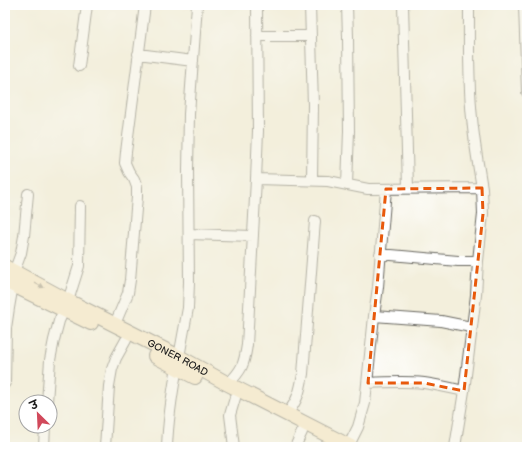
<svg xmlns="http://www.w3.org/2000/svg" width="532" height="452" font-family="'Balsamiq Sans','Playpen Sans Deva',sans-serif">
<rect width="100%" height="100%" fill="#fff"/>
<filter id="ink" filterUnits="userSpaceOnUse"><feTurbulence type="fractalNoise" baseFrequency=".025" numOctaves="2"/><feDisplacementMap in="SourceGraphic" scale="8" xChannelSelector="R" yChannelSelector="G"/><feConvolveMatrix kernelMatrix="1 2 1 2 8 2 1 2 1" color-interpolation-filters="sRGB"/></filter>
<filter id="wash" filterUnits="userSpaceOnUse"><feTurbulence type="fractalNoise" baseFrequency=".012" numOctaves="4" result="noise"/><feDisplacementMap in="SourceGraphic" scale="16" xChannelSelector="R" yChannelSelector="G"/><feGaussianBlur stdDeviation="0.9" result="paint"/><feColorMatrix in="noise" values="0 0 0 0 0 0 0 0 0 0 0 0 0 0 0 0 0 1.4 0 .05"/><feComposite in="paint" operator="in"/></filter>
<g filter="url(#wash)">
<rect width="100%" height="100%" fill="#f3efdc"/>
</g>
<g filter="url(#ink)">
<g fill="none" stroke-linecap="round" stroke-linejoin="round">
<defs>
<path id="street" d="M 310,5 L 313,105 L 312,180
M 347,5 L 348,37 L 349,131 L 347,185
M 403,5 L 408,188
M 469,5 C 469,43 468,81 472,118 C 474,141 478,164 482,188
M 524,5 L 527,92
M 257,36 L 311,36
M 138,54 L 193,61
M 79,66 L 87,5
M 256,179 L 328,181 L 368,189 L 482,188 L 483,214 L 478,261 L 476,295 L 464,391 L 455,447
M 189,234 L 253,236
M 380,254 L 458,261 L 478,261
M 14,272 L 21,253 L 24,236 L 28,194
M 374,316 L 441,321 L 471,327
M 115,324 L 128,293 L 130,280 L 137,197 L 137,187 L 134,179 L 129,172 L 125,163 L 126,152 L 145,5
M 179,357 L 188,308 L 189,282 L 188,170 L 189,114 L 197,5
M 5,383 L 6,328 L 9,308 L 13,285
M 368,383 C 387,382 406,381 424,383 C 438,385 451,388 464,391
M 228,384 C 242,370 244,365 247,345 L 256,179 L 258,131 L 257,5
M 47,402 L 50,360 L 54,340 L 59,321 L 68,301 L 79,266 L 80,206
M 287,414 C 298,400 300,391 303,374 L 315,221
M 44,447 L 45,426
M 105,447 L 109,386 L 112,369 L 116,358 L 126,340
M 167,447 C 168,420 172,394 177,367
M 234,447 L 230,415 L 235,398
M 295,447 L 302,432
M 348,447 L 358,427 L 365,403 L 374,316 L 378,287 L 386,189"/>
<g id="secondary">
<path id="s1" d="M 5,267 L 68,301 L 179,357 L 228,384 L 351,447"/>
<path d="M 5,281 L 91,323"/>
<path d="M 155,356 L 195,377"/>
</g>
</defs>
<!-- street casing -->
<use href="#street" stroke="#67665f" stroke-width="12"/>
<!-- secondary casing -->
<use href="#secondary" stroke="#67665f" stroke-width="16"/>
<!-- street -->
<use href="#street" stroke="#fff" stroke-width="10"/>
<!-- secondary -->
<use href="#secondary" stroke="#f9e7c3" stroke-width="14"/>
</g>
<!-- one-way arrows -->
<defs><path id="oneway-solid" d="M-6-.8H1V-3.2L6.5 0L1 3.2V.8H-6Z"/></defs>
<use fill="#968c78" href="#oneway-solid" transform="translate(39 285) rotate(28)"/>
</g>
<!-- marked area -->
<path d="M0 0H532V452H0ZM 482,188 L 483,214 L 464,391 L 424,383 L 368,383 L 386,189 Z" fill="#f3efdc" fill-opacity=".55" fill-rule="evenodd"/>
<path fill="none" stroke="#e8590c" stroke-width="3" stroke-dasharray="8 5" stroke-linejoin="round" d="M 482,188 L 483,214 L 464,391 L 424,383 L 368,383 L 386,189 Z"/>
<g text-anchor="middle" stroke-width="4" stroke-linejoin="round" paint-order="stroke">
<!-- street labels -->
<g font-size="10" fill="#1c1c1c" stroke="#fff">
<text dy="4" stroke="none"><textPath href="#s1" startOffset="195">GONER ROAD</textPath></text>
</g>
</g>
<!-- margin -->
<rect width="532" height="452" fill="none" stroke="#fff" stroke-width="20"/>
<!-- north arrow -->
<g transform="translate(38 414) rotate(336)"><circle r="19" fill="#ffffff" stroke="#a4a4a4"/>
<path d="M0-3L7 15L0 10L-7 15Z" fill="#d1495b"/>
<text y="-6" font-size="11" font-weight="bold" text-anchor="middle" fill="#1c1c1c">उ</text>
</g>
</svg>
